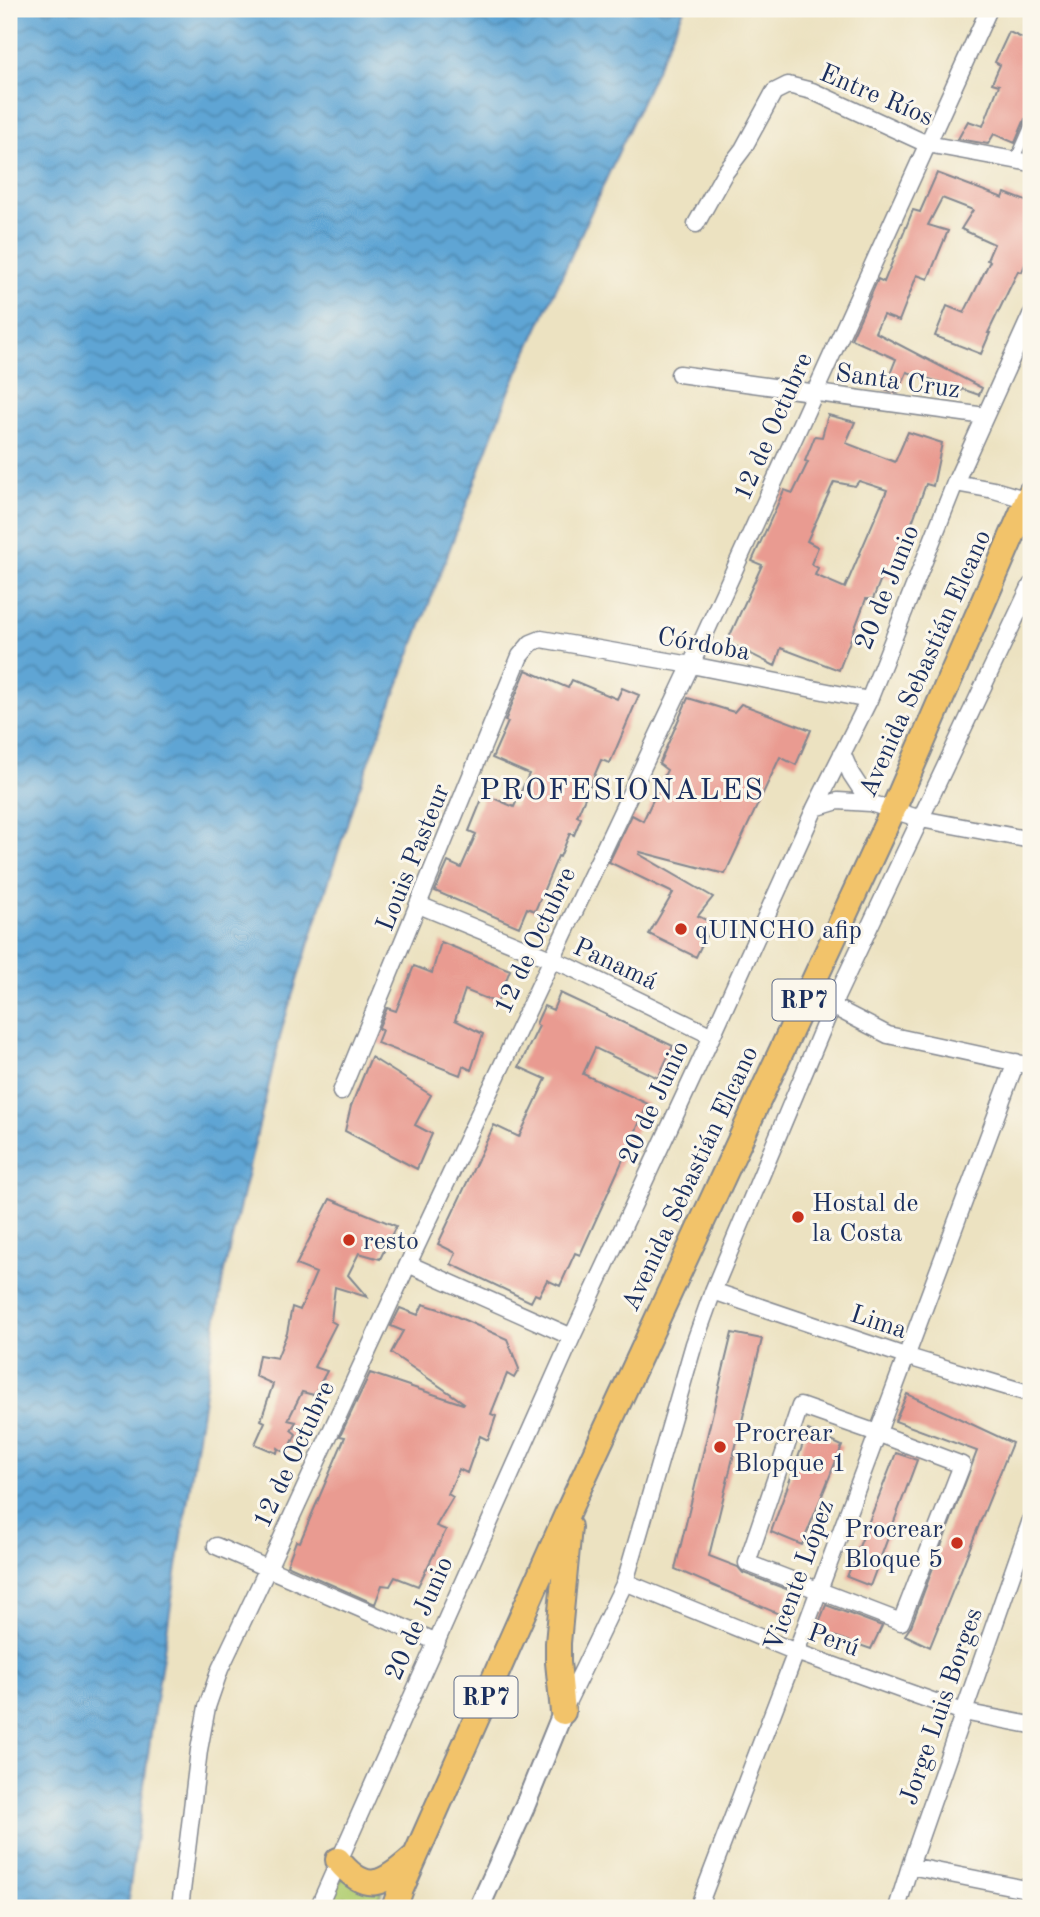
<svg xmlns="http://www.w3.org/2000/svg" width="1040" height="1917" font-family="'Old Standard TT',serif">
<defs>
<pattern id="grass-tufts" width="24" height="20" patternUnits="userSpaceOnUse" patternTransform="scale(1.75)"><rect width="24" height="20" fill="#b4cf75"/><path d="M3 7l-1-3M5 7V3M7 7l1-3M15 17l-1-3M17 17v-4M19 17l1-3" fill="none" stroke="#9ab268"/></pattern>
<pattern id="water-waves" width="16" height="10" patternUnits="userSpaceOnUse" patternTransform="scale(1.75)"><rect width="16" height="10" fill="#5ea5d4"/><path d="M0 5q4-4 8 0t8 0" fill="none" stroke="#4d87af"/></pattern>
</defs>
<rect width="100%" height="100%" fill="#fbf7ec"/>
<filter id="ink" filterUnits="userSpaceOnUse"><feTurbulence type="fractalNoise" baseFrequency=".0143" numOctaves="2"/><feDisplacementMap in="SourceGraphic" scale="14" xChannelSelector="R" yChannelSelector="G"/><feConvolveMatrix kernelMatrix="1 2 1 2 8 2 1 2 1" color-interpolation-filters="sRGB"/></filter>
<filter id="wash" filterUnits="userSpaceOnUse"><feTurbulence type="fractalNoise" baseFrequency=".00686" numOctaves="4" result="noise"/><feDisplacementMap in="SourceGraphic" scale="28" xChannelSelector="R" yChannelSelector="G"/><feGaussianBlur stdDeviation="1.57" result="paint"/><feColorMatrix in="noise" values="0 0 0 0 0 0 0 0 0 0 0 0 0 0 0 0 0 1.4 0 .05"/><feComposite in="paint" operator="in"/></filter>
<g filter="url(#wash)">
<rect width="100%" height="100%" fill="#ece2c1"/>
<!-- grass -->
<path fill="url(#grass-tufts)" stroke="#687f6a" stroke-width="2" d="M 342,1877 L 382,1891 L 374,1908 L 329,1908 Z"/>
<!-- water -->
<path fill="url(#water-waves)" stroke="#3c6a99" stroke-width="2" d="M 9,9 L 684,9 L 511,387 L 354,802 L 283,1025 L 224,1272 L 154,1712 L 127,1908 L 9,1908 Z"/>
<g id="blocks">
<!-- building -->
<path fill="#e99b91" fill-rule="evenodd" d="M 1009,32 L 1031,42 L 1031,116 L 1025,119 L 1015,143 L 994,134 L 988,144 L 958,139 L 968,121 L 983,126 L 999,85 L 992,83 L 1000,65 L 995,62 Z
M 937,173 L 1003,198 L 1005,193 L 1031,203 L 1031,250 L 1022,272 L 1018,271 L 988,333 L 990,333 L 981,354 L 935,336 L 947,306 L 964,313 L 990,261 L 987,260 L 994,244 L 961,229 L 973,210 L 942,198 L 928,225 L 948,231 L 928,279 L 917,275 L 899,321 L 883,315 L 875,332 L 982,388 L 979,395 L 962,389 L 958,398 L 939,391 L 942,383 L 907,372 L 898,393 L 884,389 L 896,359 L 851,339 L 878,279 L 884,282 L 913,210 L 920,212 Z
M 828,415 L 855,422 L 846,443 L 895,462 L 908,432 L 942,443 L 935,477 L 933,486 L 926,484 L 910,528 L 896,549 L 903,552 L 889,580 L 882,576 L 873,599 L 866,599 L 839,670 L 781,648 L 775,666 L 727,642 L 762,565 L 752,561 L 784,490 L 793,493 L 808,462 L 805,461 L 815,436 L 822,437 ZM 859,481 L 887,490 L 845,588 L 815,575 L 818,568 L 811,564 L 818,547 L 807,541 L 834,482 L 855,486 Z
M 526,670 L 568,688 L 572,680 L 617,699 L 622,688 L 639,695 L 610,763 L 601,760 L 577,816 L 581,818 L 574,835 L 570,833 L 560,857 L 558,856 L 535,911 L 527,908 L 519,927 L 435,891 L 448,862 L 461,868 L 476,834 L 469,831 L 484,794 L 514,807 L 529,774 L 492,758 L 508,722 L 505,721 Z
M 688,698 L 734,712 L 741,704 L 811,730 L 796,765 L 780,757 L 725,874 L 640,852 L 639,854 L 713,897 L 698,916 L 712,923 L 696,957 L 649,934 L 673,893 L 609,862 L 632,815 L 643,821 L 667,770 L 659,764 Z
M 441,942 L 510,970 L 497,1003 L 465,990 L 455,1020 L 483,1034 L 471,1070 L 463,1066 L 460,1075 L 377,1043 L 382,1030 L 378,1029 L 387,1008 L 396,1011 L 414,966 L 432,973 Z
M 560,993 L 673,1046 L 658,1078 L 595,1048 L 583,1074 L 648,1104 L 580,1255 L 575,1253 L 560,1286 L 547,1280 L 539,1296 L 535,1294 L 531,1302 L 451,1264 L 456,1253 L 438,1244 L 494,1125 L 519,1137 L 546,1079 L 519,1067 L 539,1026 L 536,1024 L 544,1006 L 553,1010 Z
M 371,1057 L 431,1095 L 415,1125 L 432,1134 L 417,1169 L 345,1131 L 351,1106 Z
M 330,1199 L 396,1226 L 380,1259 L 359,1253 L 348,1275 L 367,1297 L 335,1287 L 331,1321 L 336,1324 L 314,1367 L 327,1371 L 314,1395 L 302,1392 L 288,1420 L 296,1422 L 291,1430 L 296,1434 L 287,1454 L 278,1448 L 277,1453 L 255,1444 L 265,1422 L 261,1420 L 273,1384 L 255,1376 L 259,1355 L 277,1358 L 287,1333 L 292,1307 L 300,1310 L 316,1273 L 296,1265 Z
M 423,1304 L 442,1310 L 507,1339 L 519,1369 L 514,1378 L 507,1374 L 491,1414 L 496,1416 L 488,1440 L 480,1436 L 467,1473 L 459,1469 L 448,1494 L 453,1497 L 436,1526 L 446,1530 L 418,1586 L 395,1577 L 390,1586 L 382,1585 L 375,1604 L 287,1565 L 296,1541 L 300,1542 L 345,1437 L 340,1436 L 370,1373 L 463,1404 L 464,1403 L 391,1353 L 403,1331 L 391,1326 L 400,1308 L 418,1315 Z
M 732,1333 L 762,1339 L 709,1556 L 738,1567 L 743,1573 L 789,1590 L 781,1615 L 675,1569 Z
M 907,1394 L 1012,1443 L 930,1647 L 905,1635 L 911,1626 L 977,1451 L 895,1421 Z
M 808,1430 L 842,1446 L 802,1545 L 771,1532 Z
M 896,1453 L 917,1460 L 870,1586 L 847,1577 Z
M 826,1605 L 882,1626 L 871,1649 L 816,1630 Z"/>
</g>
</g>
<g filter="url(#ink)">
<use href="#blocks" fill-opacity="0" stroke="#848890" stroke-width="2"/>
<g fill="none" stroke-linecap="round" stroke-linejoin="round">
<defs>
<path id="service" d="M 1015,159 L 1031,122"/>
<path id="minor" d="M 696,224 L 724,174 L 743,149 L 774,92 L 788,85 L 812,91 L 927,144 L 1031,163
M 679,374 L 985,416
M 955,483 L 994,490 L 1031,501
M 842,753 L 851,774 L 870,803 L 921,819 L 1031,840
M 815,808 L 838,801 L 870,803
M 419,905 L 570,967 L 712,1036
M 832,1006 L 888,1035 L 1031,1066
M 341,1092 L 520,656 L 531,643 L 541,639 L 691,665 L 869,700
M 408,1264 L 572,1337
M 713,1291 L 905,1356 L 1031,1394
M 800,1406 L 877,1433 L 962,1465 L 901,1622 L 747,1563 Z
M 216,1546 L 437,1642
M 625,1582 L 796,1652 L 963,1712 L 1031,1725
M 564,1709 L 625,1582 L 694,1344 L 713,1291 L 832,1006 L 1031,585
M 910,1866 L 1031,1890
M 180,1908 L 199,1750 L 207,1707 L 220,1669 L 268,1568 L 408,1264 L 691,665 L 989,9
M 318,1908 L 572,1337 L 712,1036 L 815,808 L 869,700 L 955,483 L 1031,315
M 698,1908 L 796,1652 L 1016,1062
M 897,1908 L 910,1866 L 1031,1520"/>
<path id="tertiary" d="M 479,1908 L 524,1808 L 563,1712"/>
<path id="primary" d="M 563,1712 L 558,1662 L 558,1643 L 569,1527
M 338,1860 C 366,1895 383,1885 413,1858
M 394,1908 L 401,1889 L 571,1505 L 893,810 L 1031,492"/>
</defs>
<!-- service casing -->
<use href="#service" stroke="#848890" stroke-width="11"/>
<!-- minor casing -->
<use href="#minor" stroke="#848890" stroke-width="19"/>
<!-- tertiary casing -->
<use href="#tertiary" stroke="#848890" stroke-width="23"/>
<!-- primary casing -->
<use href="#primary" stroke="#848890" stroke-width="28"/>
<!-- service -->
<use href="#service" stroke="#fff" stroke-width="8"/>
<!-- minor -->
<use href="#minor" stroke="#fff" stroke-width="16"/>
<!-- tertiary -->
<use href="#tertiary" stroke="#fff" stroke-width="19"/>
<!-- primary -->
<use href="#primary" stroke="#f2c36a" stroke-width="24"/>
</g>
</g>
<!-- markers -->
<g fill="#c8321e" stroke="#fbf7ec" stroke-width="2.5">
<circle cx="681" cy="929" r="7"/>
<circle cx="798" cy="1217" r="7"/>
<circle cx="349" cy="1240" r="7"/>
<circle cx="720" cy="1447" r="7"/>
<circle cx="957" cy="1543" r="7"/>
</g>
<g text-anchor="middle" stroke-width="6" stroke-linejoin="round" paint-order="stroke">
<!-- shield labels -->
<g fill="#fbf7ec" stroke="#5e6b89" stroke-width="2">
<rect x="772.5" y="979.5" width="63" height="41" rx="5"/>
<rect x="454.5" y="1676.5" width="63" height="41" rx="5"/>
</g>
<g font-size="24" font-weight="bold" fill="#1b2f5e">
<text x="804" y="1008">RP7</text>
<text x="486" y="1705">RP7</text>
</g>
<!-- street labels -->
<g font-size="26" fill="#1b2f5e" stroke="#fbf7ec">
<text transform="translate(877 94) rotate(23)" y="9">Entre Ríos</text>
<text transform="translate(898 380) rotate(8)" y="9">Santa Cruz</text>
<text transform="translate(772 426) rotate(-66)" y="9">12 de Octubre</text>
<text transform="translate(886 587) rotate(-68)" y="9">20 de Junio</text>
<text transform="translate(704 643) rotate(10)" y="9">Córdoba</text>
<text transform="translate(924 663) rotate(-66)" y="9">Avenida Sebastián Elcano</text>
<text transform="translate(412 857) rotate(-68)" y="9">Louis Pasteur</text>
<text transform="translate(534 940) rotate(-65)" y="9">12 de Octubre</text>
<text transform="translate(616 963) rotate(25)" y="9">Panamá</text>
<text transform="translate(653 1102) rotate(-65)" y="9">20 de Junio</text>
<text transform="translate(689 1178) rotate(-65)" y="9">Avenida Sebastián Elcano</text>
<text transform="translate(879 1321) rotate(18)" y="9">Lima</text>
<text transform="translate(293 1454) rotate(-65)" y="9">12 de Octubre</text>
<text transform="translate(798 1575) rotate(-70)" y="9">Vicente López</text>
<text transform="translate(418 1618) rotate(-66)" y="9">20 de Junio</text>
<text transform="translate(834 1639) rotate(20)" y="9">Perú</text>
<text transform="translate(940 1706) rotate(-71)" y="9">Jorge Luis Borges</text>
</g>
<!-- poi labels -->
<g font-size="26" fill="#1b2f5e" stroke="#fbf7ec" text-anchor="start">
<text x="695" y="938">qUINCHO afip</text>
<text x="812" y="1211">Hostal de<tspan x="812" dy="30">la Costa</tspan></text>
<text x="363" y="1249">resto</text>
<text x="734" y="1441">Procrear<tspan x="734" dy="30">Blopque 1</tspan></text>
<text x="943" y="1537" text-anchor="end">Procrear<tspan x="943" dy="30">Bloque 5</tspan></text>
</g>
<!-- quarter labels -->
<g font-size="30" letter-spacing="2" fill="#1b2f5e" stroke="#fbf7ec">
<text x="622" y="799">PROFESIONALES</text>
</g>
</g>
<!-- margin -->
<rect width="1040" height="1917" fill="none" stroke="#fbf7ec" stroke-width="35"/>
</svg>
